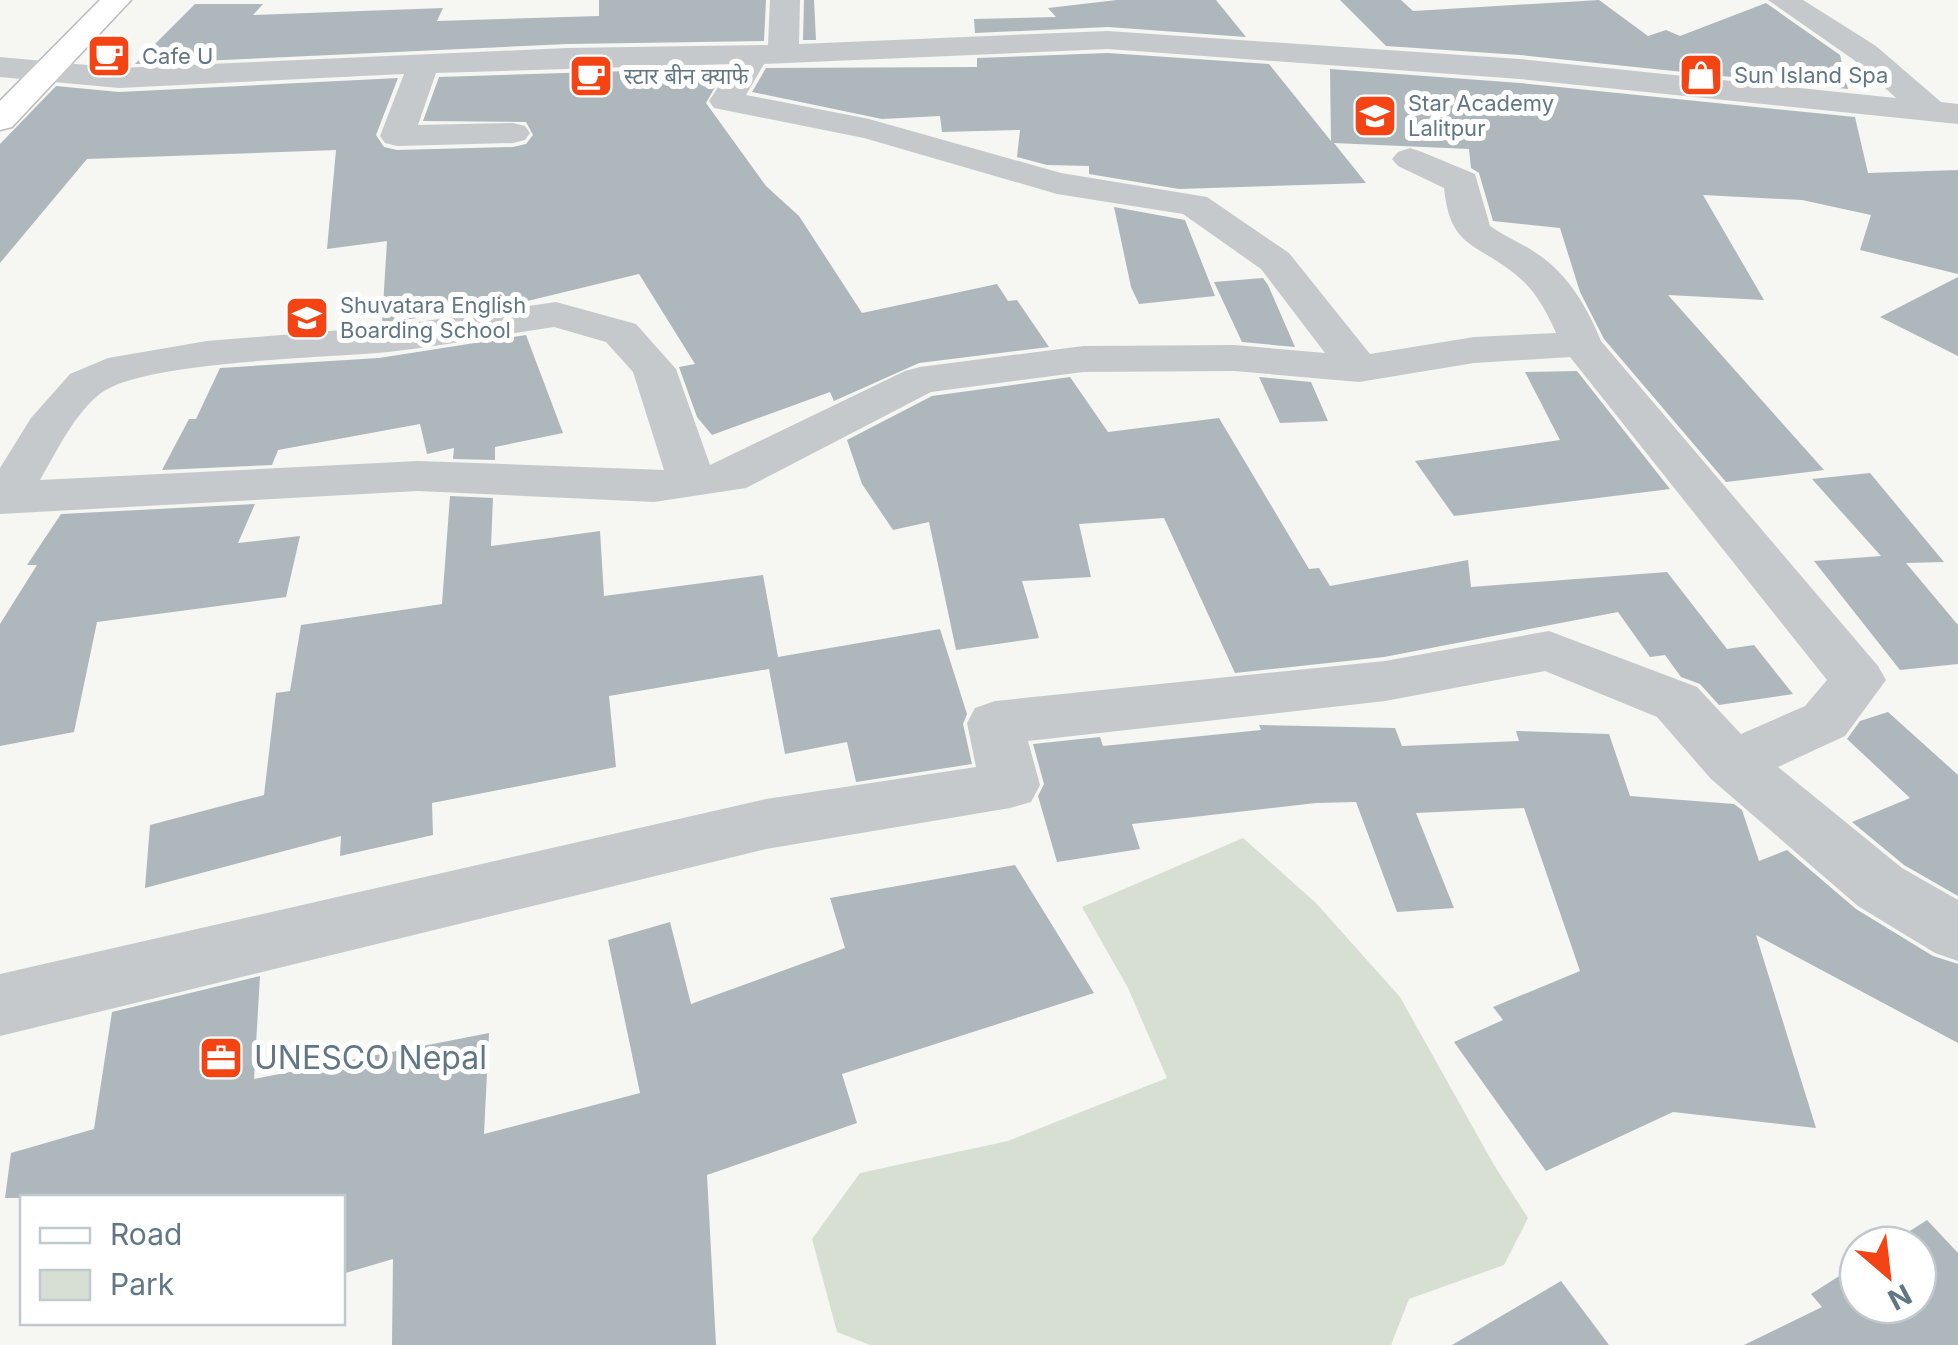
<svg xmlns="http://www.w3.org/2000/svg" width="1958" height="1345" font-family="Inter,'Noto Sans Devanagari',sans-serif">
<rect width="100%" height="100%" fill="#f6f6f2"/>
<!-- green -->
<path fill="#d7dfd3" d="M 1243,838 L 1316,903 L 1400,997 L 1494,1165 L 1528,1218 L 1504,1265 L 1409,1299 L 1391,1345 L 870,1345 L 837,1332 L 812,1239 L 860,1173 L 1008,1141 L 1167,1078 L 1128,988 L 1082,907 Z"/>
<!-- building -->
<path fill="#aeb7bc" d="M 599,0 L 766,0 L 764,41 L 567,44 L 135,64 L 195,4 L 263,4 L 253,15 L 443,8 L 437,21 L 599,16 Z
M 804,0 L 814,0 L 816,40 L 803,40 Z
M 1117,0 L 1216,0 L 1246,37 L 1108,27 L 975,33 L 974,19 L 1056,17 L 1048,8 Z
M 1340,0 L 1401,0 L 1413,11 L 1599,0 L 1648,36 L 1666,30 L 1680,36 L 1766,3 L 1840,55 L 1848,89 L 1520,55 L 1386,46 Z
M 1108,53 L 1269,64 L 1331,141 L 1330,69 L 1520,83 L 1855,117 L 1868,173 L 1958,170 L 1958,274 L 1860,250 L 1871,215 L 1802,200 L 1703,195 L 1764,300 L 1668,295 L 1824,470 L 1726,482 L 1604,339 L 1580,292 L 1560,228 L 1493,221 L 1479,173 L 1471,168 L 1469,149 L 1334,143 L 1366,183 L 1179,189 L 1089,174 L 1089,166 L 1047,165 L 1017,157 L 1020,130 L 942,132 L 940,116 L 882,119 L 752,92 L 766,68 L 977,67 L 977,58 Z
M 726,68 L 706,103 L 766,186 L 799,216 L 862,313 L 997,284 L 1008,301 L 1017,300 L 1049,347 L 919,363 L 834,401 L 830,392 L 712,435 L 697,417 L 679,367 L 695,364 L 639,274 L 515,304 L 382,323 L 387,241 L 327,249 L 336,150 L 87,159 L 0,263 L 0,144 L 56,86 L 119,92 L 398,78 L 376,135 L 384,147 L 397,150 L 513,147 L 526,144 L 533,135 L 526,122 L 423,121 L 439,77 Z
M 1114,207 L 1185,220 L 1215,296 L 1139,304 L 1131,287 Z
M 1958,277 L 1958,356 L 1880,317 Z
M 1263,278 L 1268,285 L 1295,347 L 1242,342 L 1214,282 Z
M 526,335 L 563,433 L 495,447 L 495,460 L 453,459 L 454,448 L 427,454 L 420,424 L 278,450 L 272,465 L 162,470 L 189,419 L 196,419 L 220,368 L 379,358 Z
M 1577,371 L 1670,489 L 1454,516 L 1415,461 L 1560,440 L 1525,372 Z
M 1070,377 L 1108,432 L 1219,418 L 1309,569 L 1319,568 L 1330,586 L 1468,560 L 1471,587 L 1667,572 L 1727,649 L 1754,645 L 1793,694 L 1719,705 L 1700,684 L 1681,677 L 1665,655 L 1650,657 L 1618,612 L 1384,657 L 1235,673 L 1164,518 L 1079,524 L 1091,577 L 1022,581 L 1039,638 L 956,650 L 929,522 L 893,530 L 862,484 L 847,440 L 932,396 Z
M 1259,377 L 1311,382 L 1328,421 L 1280,423 Z
M 1870,473 L 1944,562 L 1906,563 L 1958,625 L 1958,664 L 1900,670 L 1814,561 L 1881,556 L 1812,479 Z
M 450,496 L 493,498 L 491,546 L 600,531 L 604,596 L 763,575 L 778,657 L 940,629 L 967,714 L 963,724 L 972,764 L 856,782 L 847,742 L 785,754 L 769,669 L 609,696 L 616,767 L 432,803 L 433,835 L 340,856 L 341,836 L 145,888 L 150,825 L 264,795 L 276,693 L 290,691 L 301,625 L 442,604 Z
M 255,504 L 238,543 L 300,536 L 286,597 L 97,622 L 74,732 L 0,746 L 0,624 L 37,565 L 27,565 L 61,514 Z
M 1888,712 L 1958,775 L 1958,896 L 1904,865 L 1852,822 L 1910,798 L 1847,739 L 1860,721 Z
M 1259,725 L 1395,728 L 1402,746 L 1519,741 L 1516,731 L 1609,734 L 1630,796 L 1734,804 L 1742,810 L 1759,861 L 1787,850 L 1856,909 L 1933,956 L 1958,964 L 1958,1043 L 1756,935 L 1816,1128 L 1673,1112 L 1546,1171 L 1454,1042 L 1503,1020 L 1493,1007 L 1580,971 L 1524,808 L 1416,813 L 1454,908 L 1397,912 L 1356,802 L 1316,803 L 1132,824 L 1140,849 L 1057,862 L 1038,796 L 1044,784 L 1033,744 L 1100,737 L 1103,746 L 1261,730 Z
M 1015,865 L 1094,993 L 842,1074 L 857,1123 L 707,1175 L 716,1345 L 392,1345 L 393,1259 L 342,1274 L 342,1198 L 5,1198 L 11,1153 L 94,1129 L 112,1012 L 260,976 L 254,1079 L 489,1033 L 484,1134 L 640,1093 L 608,940 L 670,922 L 691,1004 L 845,948 L 830,898 Z
M 1927,1220 L 1958,1253 L 1958,1345 L 1744,1345 L 1822,1307 L 1811,1294 L 1858,1264 L 1858,1305 L 1918,1305 L 1918,1245 L 1888,1245 Z
M 1561,1281 L 1609,1345 L 1452,1345 Z"/>
<g fill="none" stroke-linecap="round" stroke-linejoin="round">
<defs>
<path id="major" d="M 100,0 L 131,0 L 12,127 L 0,130 L 0,101 Z"/>
</defs>
<!-- major casing -->
<use href="#major" stroke="#b8bcc0" stroke-width="3"/>
<!-- minor -->
<path fill="#c5c9cc" fill-rule="evenodd" d="M 770,0 L 800,0 L 799,44 L 1108,31 L 1520,59 L 1896,98 L 1854,60 L 1768,0 L 1803,0 L 1876,46 L 1941,102 L 1958,104 L 1958,124 L 1520,79 L 1108,49 L 764,64 L 746,95 L 869,119 L 1061,173 L 1207,197 L 1289,253 L 1370,354 L 1474,337 L 1556,333 C 1546,310 1535,290 1515,274 C 1475,242 1450,248 1444,188 L 1398,166 L 1392,159 L 1398,152 L 1410,148 L 1422,152 L 1475,174 L 1490,226 C 1504,236 1519,242 1533,251 C 1566,271 1587,306 1601,341 L 1878,666 L 1886,680 L 1845,736 L 1778,767 L 1902,868 L 1958,900 L 1958,961 L 1935,953 L 1858,906 L 1711,779 L 1657,717 L 1545,671 L 1385,701 L 1028,741 L 1040,785 L 1031,802 L 1010,808 L 766,849 L 0,1036 L 0,974 L 766,799 L 976,767 L 967,723 L 975,708 L 995,701 L 1385,661 L 1549,631 L 1697,687 L 1741,734 L 1805,706 L 1827,680 L 1570,357 L 1474,363 L 1359,382 L 1234,371 L 1083,372 L 931,392 L 746,488 L 654,502 L 418,491 L 0,514 L 0,468 L 31,418 L 70,374 L 108,358 L 207,341 L 390,326 L 556,302 L 636,324 L 676,369 L 710,465 L 905,371 L 920,367 L 1083,346 L 1234,345 L 1325,353 L 1261,269 L 1183,214 L 1057,194 L 864,138 L 714,108 L 709,101 L 733,64 L 436,73 L 418,125 L 513,123 L 525,126 L 530,133 L 525,140 L 513,143 L 397,146 L 385,143 L 380,136 L 404,74 L 119,88 L 0,77 L 0,57 L 119,68 L 567,48 L 768,45 ZM 554,327 L 606,342 L 633,372 L 664,470 L 418,461 L 40,480 C 57,451 74,414 101,393 C 143,361 328,358 388,352 C 443,346 499,335 554,327 Z"/>
<!-- major -->
<use href="#major" fill="#fff" fill-rule="evenodd"/>
</g>
<!-- icons -->
<defs>
<symbol id="cafe-square" viewBox="-11 -11 22 22"><rect x="-9" y="-9" width="18" height="18" rx="4" fill="#f44414" stroke="#fff"/><path d="M-5.5-4.5H6V0H3Q3 3.5 0 3.5H-2.5Q-5.5 3.5-5.5 0ZM3-3.2v2h1.7v-2ZM-6 4.5H4V6H-6Z" fill="#fff"/></symbol>
<symbol id="shop-square" viewBox="-11 -11 22 22"><rect x="-9" y="-9" width="18" height="18" rx="4" fill="#f44414" stroke="#fff"/><path d="M-5-2.5h2.3a2.7 3.5 0 0 1 5.4 0H5L5.5 6h-11ZM-1.5-2.5h3a1.5 2.3 0 0 0-3 0Z" fill="#fff"/></symbol>
<symbol id="university-square" viewBox="-11 -11 22 22"><rect x="-9" y="-9" width="18" height="18" rx="4" fill="#f44414" stroke="#fff"/><path d="M0-5L7-2L0 1L-7-2ZM-4 1L0 2.5L4 1V4Q0 6-4 4Z" fill="#fff"/></symbol>
<symbol id="school-square" viewBox="-11 -11 22 22"><rect x="-9" y="-9" width="18" height="18" rx="4" fill="#f44414" stroke="#fff"/><path d="M0-5L7-2L0 1L-7-2ZM-4 1L0 2.5L4 1V4Q0 6-4 4Z" fill="#fff"/></symbol>
<symbol id="office-square" viewBox="-11 -11 22 22"><rect x="-9" y="-9" width="18" height="18" rx="4" fill="#f44414" stroke="#fff"/><path d="M-6-3h4V-5.5h4V-3h4V5H-6ZM-1-4.5V-3h2v-1.5ZM-6 0V1H6V0Z" fill="#fff"/></symbol>
</defs>
<g fill-rule="evenodd">
<use href="#cafe-square" x="84" y="31" width="50" height="50"/>
<use href="#shop-square" x="1676" y="50" width="50" height="50"/>
<use href="#cafe-square" x="566" y="51" width="50" height="50"/>
<use href="#university-square" x="1350" y="91" width="50" height="50"/>
<use href="#school-square" x="282" y="293" width="50" height="50"/>
<use href="#office-square" x="196" y="1033" width="50" height="50"/>
</g>
<g text-anchor="middle" stroke-width="10" stroke-linejoin="round" paint-order="stroke">
<!-- far-poi labels -->
<g font-size="22" fill="#627786" stroke="#fff" text-anchor="start">
<text x="142" y="64">Cafe U</text>
<text x="1734" y="83">Sun Island Spa</text>
<text x="624" y="84">स्टार बीन क्याफे</text>
<text x="1408" y="111">Star Academy<tspan x="1408" dy="25">Lalitpur</tspan></text>
<text x="340" y="313">Shuvatara English<tspan x="340" dy="25">Boarding School</tspan></text>
</g>
<!-- near-poi labels -->
<g font-size="32" fill="#627786" stroke="#fff" text-anchor="start">
<text x="254" y="1069">UNESCO Nepal</text>
</g>
</g>
<!-- legend -->
<rect x="20" y="1195" width="325" height="130" fill="#ffffff" stroke="#c0c9cf" stroke-width="2.5"/>
<rect x="40" y="1228" width="50" height="15" fill="#ffffff" stroke="#c0c9cf" stroke-width="2.5"/>
<text x="110" y="1245" font-size="30" fill="#627786">Road</text>
<rect x="40" y="1270" width="50" height="30" fill="#d7dfd3" stroke="#c0c9cf" stroke-width="2.5"/>
<text x="110" y="1295" font-size="30" fill="#627786">Park</text>
<!-- north arrow -->
<g transform="translate(1888 1275) rotate(152)"><circle r="48" fill="#ffffff" stroke="#c0c9cf" stroke-width="2.5"/>
<path d="M0-8L18 38L0 25L-18 38Z" fill="#f44414"/>
<text y="-15" font-size="28" font-weight="bold" text-anchor="middle" fill="#627786">N</text>
</g>
</svg>
